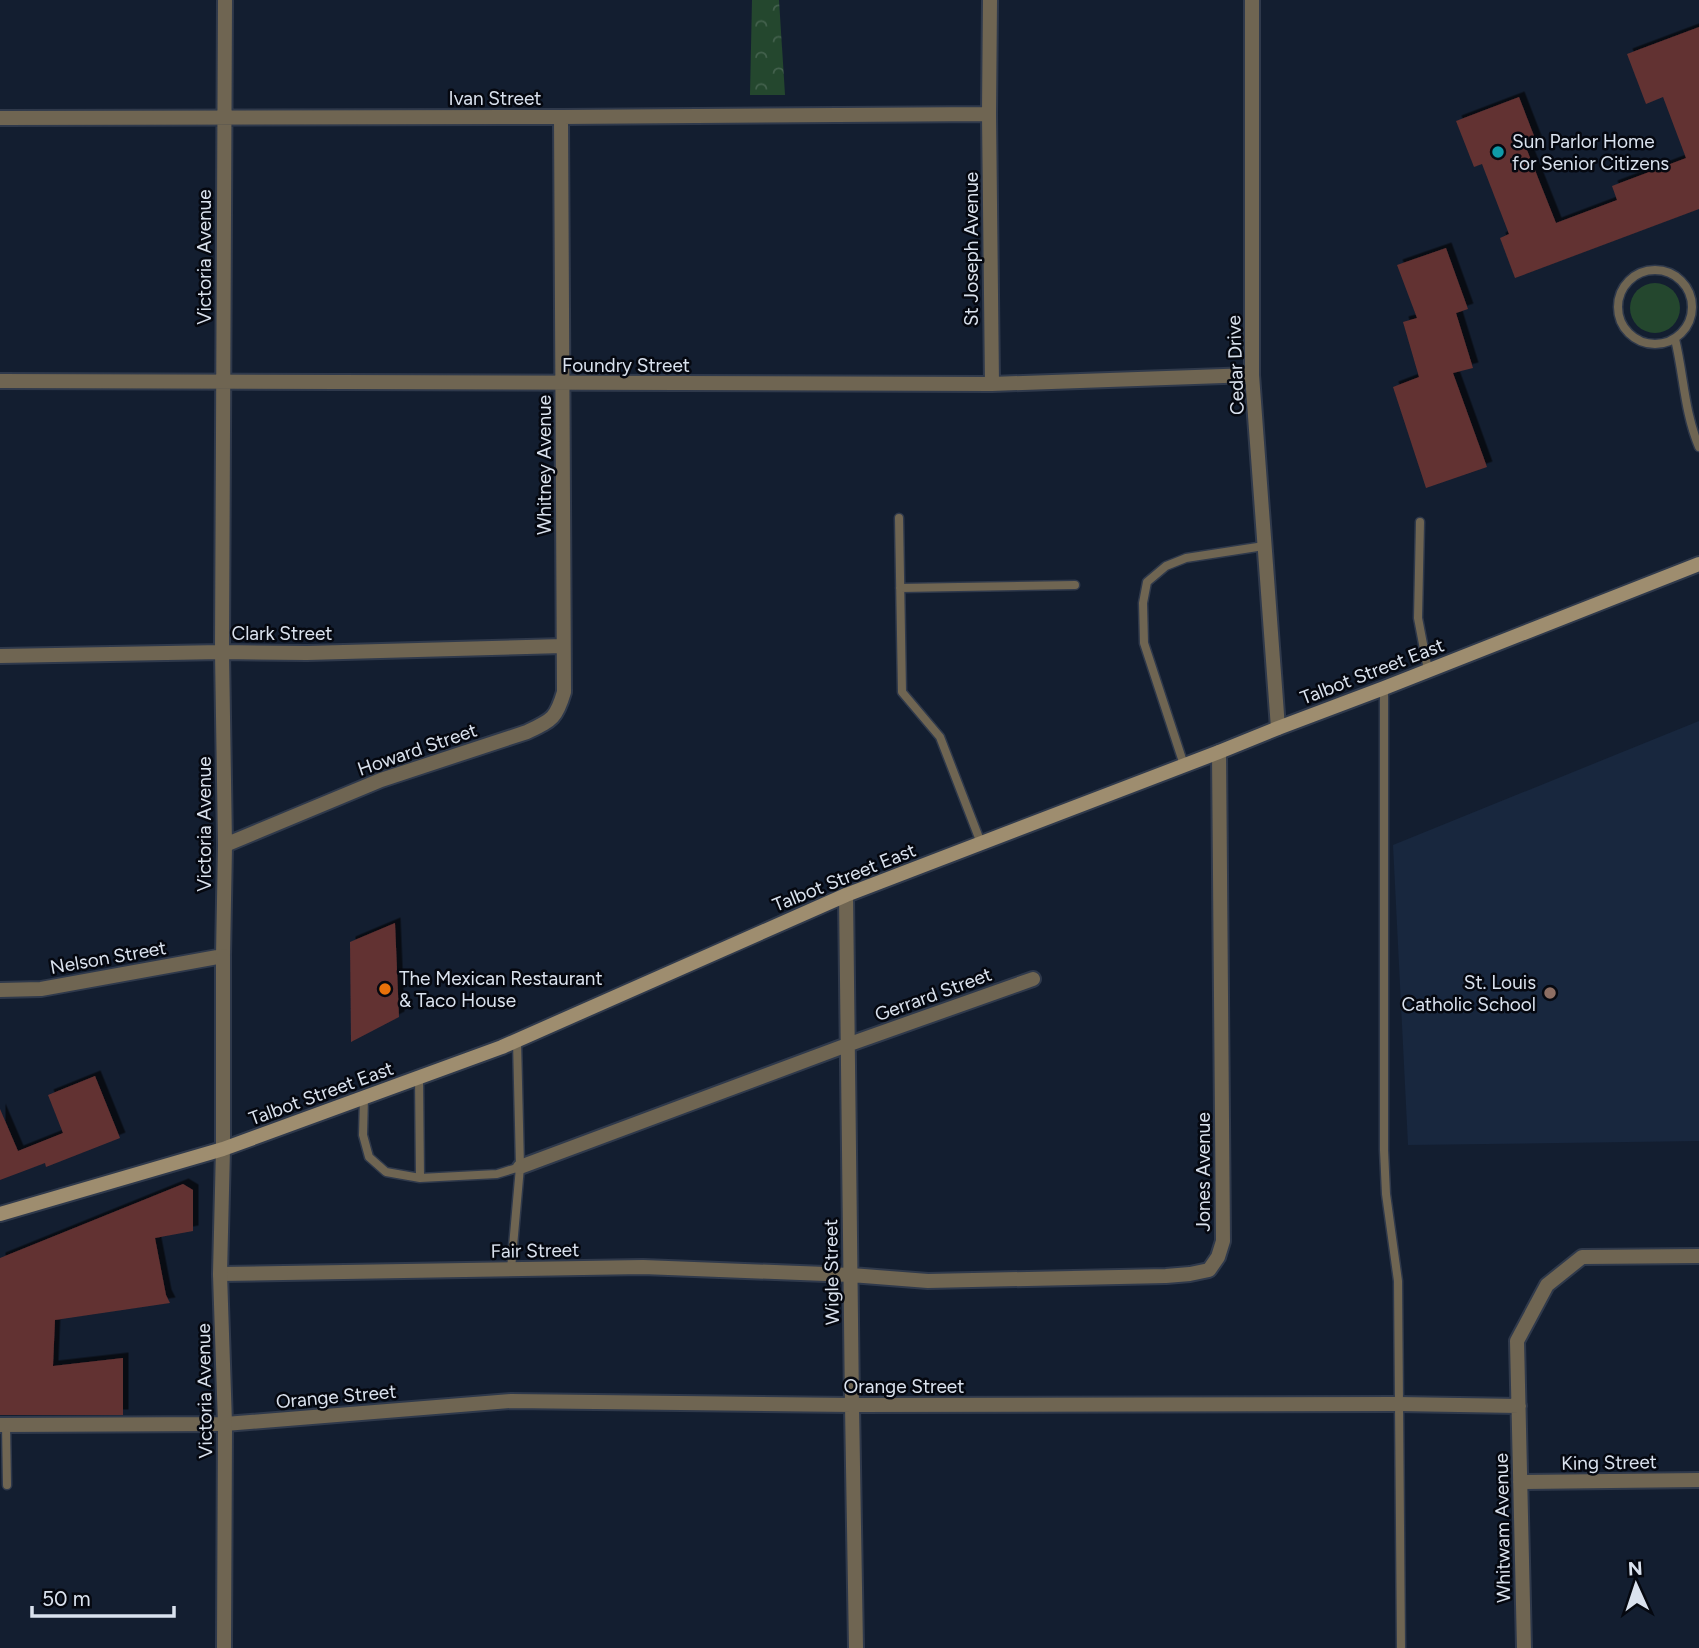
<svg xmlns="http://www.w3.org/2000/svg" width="1699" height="1648" font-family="Figtree,sans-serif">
<defs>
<pattern id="park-crowns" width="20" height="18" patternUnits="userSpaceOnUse" patternTransform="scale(1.75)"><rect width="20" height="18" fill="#24472e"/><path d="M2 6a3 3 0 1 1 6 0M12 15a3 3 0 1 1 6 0" fill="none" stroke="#43614d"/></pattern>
<filter id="shadow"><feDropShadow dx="5.5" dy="-5.5" stdDeviation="0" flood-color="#0009"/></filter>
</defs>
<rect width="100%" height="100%" fill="#131e30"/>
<!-- built -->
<path fill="#18273e" d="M 1699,721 L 1699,1141 L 1408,1145 L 1393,845 Z"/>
<!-- green -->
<path fill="#24472e" d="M1630 308a25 25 0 1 1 50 0a25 25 0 1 1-50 0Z"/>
<!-- park -->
<path fill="url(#park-crowns)" d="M 752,0 L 779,0 L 785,95 L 750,95 Z"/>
<!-- building -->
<path fill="#623232" filter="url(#shadow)" d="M 1699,27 L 1699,209 L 1515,278 L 1500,238 L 1509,234 L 1482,164 L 1474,167 L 1456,121 L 1519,97 L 1536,141 L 1525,145 L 1556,223 L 1617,200 L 1612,186 L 1686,158 L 1663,97 L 1646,104 L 1627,54 Z
M 1446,248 L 1468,309 L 1456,313 L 1473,368 L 1453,373 L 1487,467 L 1426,488 L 1393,387 L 1419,377 L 1403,322 L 1417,318 L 1397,265 Z
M 395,923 L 399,1017 L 351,1042 L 350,942 Z
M 95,1076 L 120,1138 L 46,1167 L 45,1163 L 0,1180 L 0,1109 L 18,1151 L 63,1133 L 48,1095 Z
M 183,1184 L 193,1190 L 193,1231 L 155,1238 L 166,1295 L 170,1303 L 55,1320 L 53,1366 L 123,1358 L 123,1415 L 0,1415 L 0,1258 Z"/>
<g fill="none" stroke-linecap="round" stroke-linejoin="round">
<defs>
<path id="service" d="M1618 307a37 37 0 1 1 74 0a37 37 0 1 1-74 0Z
M 1675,339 C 1684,376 1684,411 1699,447
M 899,518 L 902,692 L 940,737 L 981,843
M 1420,522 L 1418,618 L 1428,670
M 900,588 L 1075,585
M 1384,688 L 1384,1150 L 1386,1194 L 1398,1281 L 1401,1648
M 1184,765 L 1144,643 L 1143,603 L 1147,582 L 1166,566 L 1186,558 L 1264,546
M 419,1078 L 420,1178
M 364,1097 L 363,1135 L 369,1157 L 386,1172 L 420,1178 L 497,1174 L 520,1167
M 511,1269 L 520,1167 L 517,1041
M 6,1425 L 7,1485"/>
<path id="minor" d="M 990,0 L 989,114 L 992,384
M 1252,0 L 1252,375 L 1278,728
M 0,118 L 561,117 L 989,114
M 0,381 L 992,384 L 1252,375
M 0,656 L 222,652 L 307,653 L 563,646
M 225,845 L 381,780 L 527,732 C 552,720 556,719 564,692 L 561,117
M 846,895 L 852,1405 L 856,1648
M 0,990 L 41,989 L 223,956 L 225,845 L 222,652 L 225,0
M 520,1167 L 847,1045 L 1033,979
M 220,1274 L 643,1267 L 851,1275 L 928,1281 L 1166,1276 L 1190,1274 L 1209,1270 L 1218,1257 L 1223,1241 L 1219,752
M 0,1425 L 225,1424 L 511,1401 L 852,1405 L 1399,1404 L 1519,1406
M 1520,1482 L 1699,1480
M 1524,1648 L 1517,1341 L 1547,1285 L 1582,1257 L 1699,1256"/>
<path id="tertiary" d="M 223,956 L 223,1149 L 220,1274 L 225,1424 L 224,1648"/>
<path id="secondary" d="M 0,1214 L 223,1149 L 502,1047 L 846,895 L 1219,752 L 1278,728 L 1384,688 L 1699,564"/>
</defs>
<!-- service casing -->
<use href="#service" stroke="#2f394b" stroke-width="11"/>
<!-- minor casing -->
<use href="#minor" stroke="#2f394b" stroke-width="18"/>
<!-- tertiary casing -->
<use href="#tertiary" stroke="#2f394b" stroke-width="18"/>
<!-- secondary casing -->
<use href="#secondary" stroke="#2f394b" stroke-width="18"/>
<!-- service -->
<use href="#service" stroke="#6f6552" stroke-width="8"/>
<!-- minor -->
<use href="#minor" stroke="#6f6552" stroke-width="14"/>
<!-- tertiary -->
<use href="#tertiary" stroke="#6f6552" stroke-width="14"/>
<!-- secondary -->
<use href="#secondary" stroke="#9e8d6f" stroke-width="14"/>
</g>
<!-- markers -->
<circle fill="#0f9aa8" stroke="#050810" stroke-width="2.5" cx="1498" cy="152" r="7"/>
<circle fill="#e8710a" stroke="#050810" stroke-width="2.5" cx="385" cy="989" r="7"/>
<circle fill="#8d6e63" stroke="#050810" stroke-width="2.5" cx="1550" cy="993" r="7"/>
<g text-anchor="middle" stroke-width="5" stroke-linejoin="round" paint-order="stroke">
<!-- street labels -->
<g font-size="19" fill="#dae2ee" stroke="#050810">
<text x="495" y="105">Ivan Street</text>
<text transform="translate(971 249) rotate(-90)" y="7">St Joseph Avenue</text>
<text transform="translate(204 257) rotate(-90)" y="7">Victoria Avenue</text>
<text x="626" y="372">Foundry Street</text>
<text transform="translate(1235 365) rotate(-92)" y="7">Cedar Drive</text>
<text transform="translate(544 465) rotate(-90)" y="7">Whitney Avenue</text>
<text x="282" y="640">Clark Street</text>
<text transform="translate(1372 671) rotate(-21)" y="7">Talbot Street East</text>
<text transform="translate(417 749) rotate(-19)" y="7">Howard Street</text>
<text transform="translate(204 824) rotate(-90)" y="7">Victoria Avenue</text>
<text transform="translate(844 877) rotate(-22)" y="7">Talbot Street East</text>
<text transform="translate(108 957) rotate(-10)" y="7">Nelson Street</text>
<text transform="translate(933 994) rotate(-20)" y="7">Gerrard Street</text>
<text transform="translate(321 1093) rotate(-20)" y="7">Talbot Street East</text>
<text transform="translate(1203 1172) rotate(-90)" y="7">Jones Avenue</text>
<text transform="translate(535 1250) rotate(-1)" y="7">Fair Street</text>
<text transform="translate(831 1272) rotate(-91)" y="7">Wigle Street</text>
<text x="904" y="1393">Orange Street</text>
<text transform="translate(204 1391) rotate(-91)" y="7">Victoria Avenue</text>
<text transform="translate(336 1396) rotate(-5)" y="7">Orange Street</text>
<text transform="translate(1609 1462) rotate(-1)" y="7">King Street</text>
<text transform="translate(1502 1528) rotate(-91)" y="7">Whitwam Avenue</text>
</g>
<!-- poi labels -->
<g font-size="19" fill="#dae2ee" stroke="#050810" text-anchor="start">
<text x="1512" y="148">Sun Parlor Home<tspan x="1512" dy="22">for Senior Citizens</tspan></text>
<text x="399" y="985">The Mexican Restaurant<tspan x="399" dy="22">&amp; Taco House</tspan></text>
<text x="1536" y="989" text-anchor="end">St. Louis<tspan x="1536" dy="22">Catholic School</tspan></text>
</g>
</g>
<!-- north arrow -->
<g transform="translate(1636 1585) rotate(357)" stroke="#050810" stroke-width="5" paint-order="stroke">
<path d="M0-5L12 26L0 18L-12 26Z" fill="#dae2ee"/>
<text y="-10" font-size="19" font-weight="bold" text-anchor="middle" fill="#dae2ee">N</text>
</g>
<!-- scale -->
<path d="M32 1606v10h142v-10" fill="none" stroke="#dae2ee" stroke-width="3.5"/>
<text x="42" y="1606" font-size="21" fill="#dae2ee" stroke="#050810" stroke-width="5" paint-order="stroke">50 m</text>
</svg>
